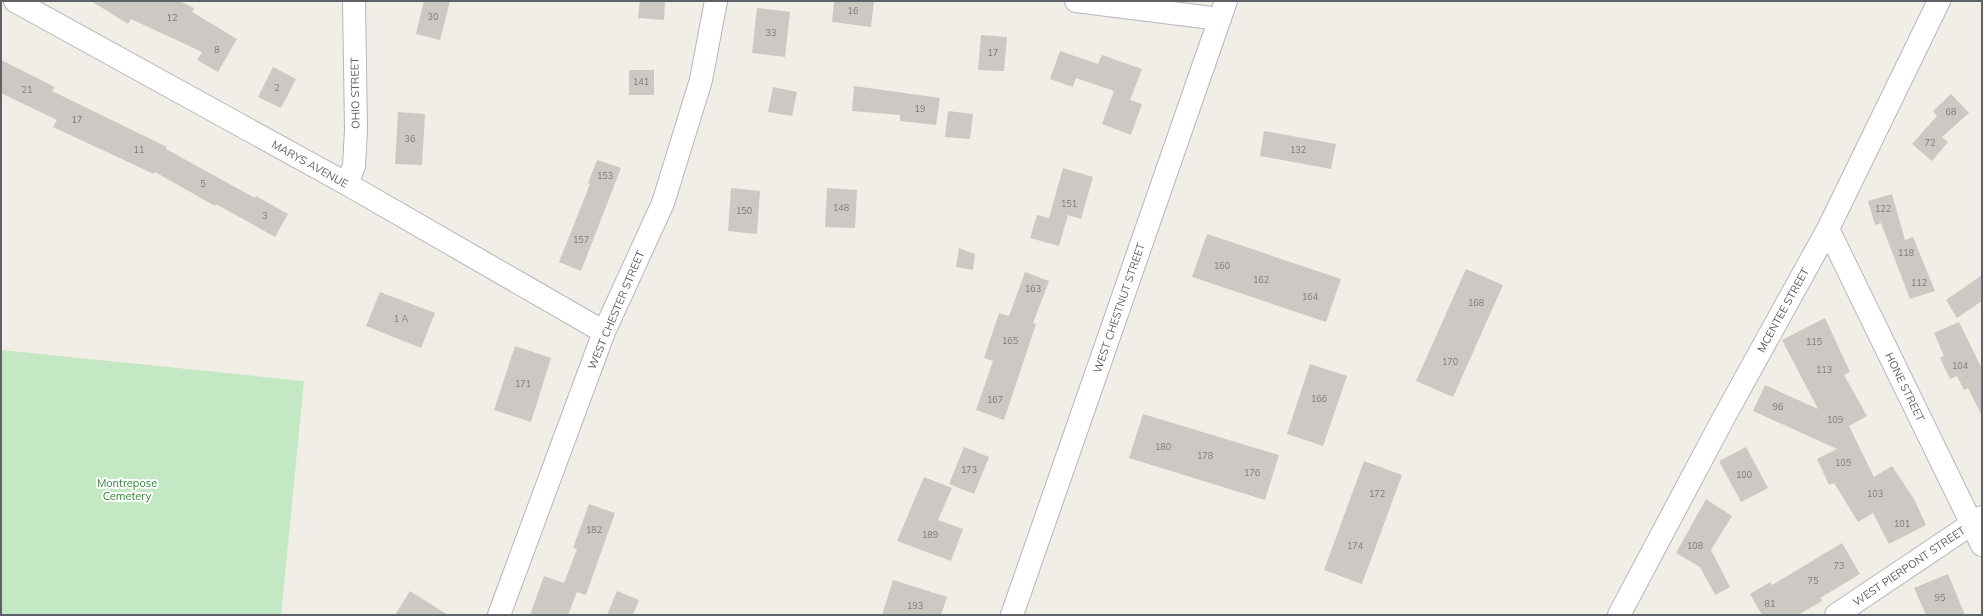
<svg xmlns="http://www.w3.org/2000/svg" width="1983" height="616" font-family="Mulish,sans-serif">
<rect width="100%" height="100%" fill="#f0eee7"/>
<!-- green -->
<path fill="#c4e7c4" d="M 1,350 L 304,381 L 281,615 L 1,615 Z"/>
<!-- building -->
<path fill="#ccc9c4" d="M 91,1 L 179,1 L 194,8 L 192,12 L 237,39 L 218,72 L 197,60 L 202,52 L 131,19 L 128,24 Z
M 424,1 L 450,1 L 440,40 L 416,34 Z
M 640,1 L 665,1 L 664,20 L 638,18 Z
M 834,1 L 874,1 L 871,27 L 832,22 Z
M 757,8 L 790,12 L 785,57 L 752,53 Z
M 981,35 L 1007,37 L 1004,71 L 978,70 Z
M 1060,51 L 1098,64 L 1102,55 L 1142,69 L 1130,100 L 1142,104 L 1131,135 L 1102,124 L 1114,91 L 1076,78 L 1073,87 L 1050,79 Z
M 1,60 L 55,87 L 52,91 L 167,147 L 166,149 L 255,198 L 256,196 L 288,214 L 275,237 L 216,204 L 215,206 L 155,172 L 154,174 L 53,127 L 57,120 L 1,93 Z
M 273,67 L 296,79 L 281,108 L 258,97 Z
M 629,70 L 654,70 L 654,95 L 629,95 Z
M 854,86 L 940,98 L 936,125 L 900,121 L 900,115 L 852,111 Z
M 773,87 L 797,92 L 792,116 L 768,112 Z
M 1951,94 L 1969,113 L 1942,137 L 1948,142 L 1932,161 L 1912,144 L 1937,116 L 1933,111 Z
M 948,111 L 973,114 L 970,139 L 945,137 Z
M 398,112 L 425,114 L 422,165 L 395,164 Z
M 1264,131 L 1336,144 L 1331,169 L 1260,156 Z
M 597,160 L 621,168 L 581,271 L 559,262 L 590,184 L 588,183 Z
M 1063,168 L 1093,177 L 1081,219 L 1068,215 L 1059,246 L 1030,238 L 1037,215 L 1049,218 Z
M 731,188 L 760,191 L 757,234 L 728,231 Z
M 827,188 L 857,190 L 855,228 L 825,227 Z
M 1892,194 L 1905,240 L 1913,237 L 1935,291 L 1910,299 L 1881,223 L 1875,225 L 1868,201 Z
M 1207,234 L 1341,279 L 1326,322 L 1192,277 Z
M 959,248 L 975,254 L 973,270 L 956,267 Z
M 1466,269 L 1503,285 L 1453,397 L 1416,381 Z
M 1025,272 L 1049,281 L 1033,323 L 1036,324 L 1004,420 L 976,410 L 993,361 L 984,358 L 999,313 L 1009,316 Z
M 1982,275 L 1982,301 L 1957,318 L 1946,300 Z
M 380,292 L 435,313 L 421,348 L 366,326 Z
M 1825,318 L 1850,372 L 1844,375 L 1867,416 L 1849,426 L 1874,477 L 1892,466 L 1914,499 L 1926,525 L 1889,544 L 1873,513 L 1858,522 L 1834,483 L 1829,485 L 1817,459 L 1837,449 L 1753,411 L 1765,385 L 1818,409 L 1782,340 Z
M 1959,322 L 1982,369 L 1982,416 L 1968,388 L 1964,390 L 1957,376 L 1950,379 L 1940,358 L 1944,356 L 1934,333 Z
M 515,346 L 551,358 L 531,422 L 494,410 Z
M 1310,364 L 1347,376 L 1323,446 L 1287,434 Z
M 1143,414 L 1279,455 L 1265,500 L 1129,458 Z
M 964,447 L 989,457 L 974,494 L 949,484 Z
M 1746,447 L 1768,488 L 1741,502 L 1719,461 Z
M 1364,461 L 1402,475 L 1362,584 L 1324,570 Z
M 924,477 L 952,488 L 938,520 L 963,529 L 951,561 L 897,541 Z
M 1706,499 L 1732,516 L 1711,550 L 1730,587 L 1715,595 L 1700,567 L 1676,553 Z
M 589,504 L 615,513 L 586,595 L 577,592 L 568,615 L 530,615 L 544,576 L 564,583 L 577,549 L 573,548 Z
M 1842,543 L 1860,574 L 1820,598 L 1822,601 L 1798,615 L 1762,615 L 1750,594 L 1770,582 L 1772,585 Z
M 1948,574 L 1965,615 L 1926,615 L 1914,588 Z
M 893,580 L 947,597 L 941,615 L 882,615 Z
M 410,591 L 448,615 L 395,615 Z
M 617,591 L 639,600 L 633,615 L 607,615 Z"/>
<g fill="none" stroke-linecap="round" stroke-linejoin="round">
<defs>
<path id="minor" d="M 15,1 L 347,184 L 604,332
M 1076,1 L 1220,19
M 347,184 L 354,166 L 356,130 L 354,1
M 1828,229 L 1982,545
M 499,615 L 604,332 L 663,203 L 701,80 L 716,1
M 1012,615 L 1226,1
M 1619,615 L 1723,419 L 1828,229 L 1939,1
M 1836,615 L 1982,517"/>
</defs>
<!-- minor casing -->
<use href="#minor" stroke="#b4b7bb" stroke-width="24"/>
<!-- minor -->
<use href="#minor" stroke="#fff" stroke-width="22"/>
</g>
<g text-anchor="middle" stroke-width="4" stroke-linejoin="round" paint-order="stroke">
<!-- number labels -->
<g font-size="9" fill="#7a7c7e">
<text x="853" y="14">16</text>
<text x="433" y="20">30</text>
<text x="172" y="21">12</text>
<text x="771" y="36">33</text>
<text x="217" y="53">8</text>
<text x="993" y="56">17</text>
<text x="641" y="85">141</text>
<text x="277" y="91">2</text>
<text x="27" y="93">21</text>
<text x="920" y="112">19</text>
<text x="1951" y="115">68</text>
<text x="77" y="123">17</text>
<text x="410" y="142">36</text>
<text x="1930" y="146">72</text>
<text x="139" y="153">11</text>
<text x="1298" y="153">132</text>
<text x="605" y="179">153</text>
<text x="203" y="187">5</text>
<text x="1069" y="207">151</text>
<text x="841" y="211">148</text>
<text x="1883" y="212">122</text>
<text x="744" y="214">150</text>
<text x="265" y="219">3</text>
<text x="581" y="243">157</text>
<text x="1906" y="256">118</text>
<text x="1222" y="269">160</text>
<text x="1261" y="283">162</text>
<text x="1919" y="286">112</text>
<text x="1033" y="292">163</text>
<text x="1310" y="300">164</text>
<text x="1476" y="306">168</text>
<text x="401" y="322">1 A</text>
<text x="1010" y="344">165</text>
<text x="1814" y="345">115</text>
<text x="1450" y="365">170</text>
<text x="1960" y="369">104</text>
<text x="1824" y="373">113</text>
<text x="523" y="387">171</text>
<text x="1319" y="402">166</text>
<text x="995" y="403">167</text>
<text x="1778" y="410">96</text>
<text x="1835" y="423">109</text>
<text x="1163" y="450">180</text>
<text x="1205" y="459">178</text>
<text x="1843" y="466">105</text>
<text x="969" y="473">173</text>
<text x="1252" y="476">176</text>
<text x="1744" y="478">100</text>
<text x="1377" y="497">172</text>
<text x="1875" y="497">103</text>
<text x="1902" y="527">101</text>
<text x="594" y="533">182</text>
<text x="930" y="538">189</text>
<text x="1355" y="549">174</text>
<text x="1695" y="549">108</text>
<text x="1839" y="569">73</text>
<text x="1813" y="584">75</text>
<text x="1940" y="601">95</text>
<text x="1770" y="607">81</text>
<text x="915" y="609">193</text>
</g>
<!-- street labels -->
<g font-size="11" fill="#5e6267" stroke="#fff">
<text transform="translate(355 93) rotate(-91)" y="4">OHIO STREET</text>
<text transform="translate(310 164) rotate(29)" y="4">MARYS AVENUE</text>
<text transform="translate(1119 308) rotate(-71)" y="4">WEST CHESTNUT STREET</text>
<text transform="translate(616 310) rotate(-67)" y="4">WEST CHESTER STREET</text>
<text transform="translate(1783 310) rotate(-61)" y="4">MCENTEE STREET</text>
<text transform="translate(1905 387) rotate(64)" y="4">HONE STREET</text>
<text transform="translate(1909 566) rotate(-34)" y="4">WEST PIERPONT STREET</text>
</g>
<!-- park labels -->
<g font-size="11" fill="#37853a" stroke="#fff">
<text x="127" y="487">Montrepose<tspan x="127" dy="13">Cemetery</tspan></text>
</g>
</g>
<!-- border -->
<rect width="1983" height="616" fill="none" stroke="#5e6267" stroke-width="4"/>
</svg>
